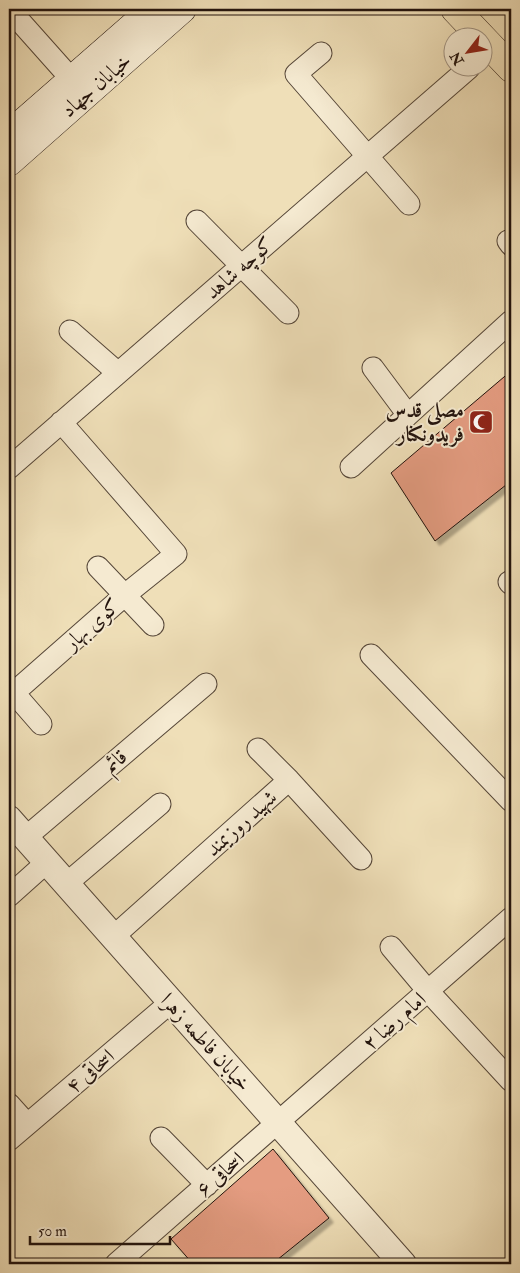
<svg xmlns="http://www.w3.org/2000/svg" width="520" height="1273" font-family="'IM FELL Double Pica',Amiri,serif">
<defs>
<filter id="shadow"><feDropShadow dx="4.5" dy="4.5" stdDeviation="1" flood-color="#0004"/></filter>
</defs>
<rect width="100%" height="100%" fill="#efdfb8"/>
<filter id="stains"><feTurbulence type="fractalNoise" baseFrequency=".004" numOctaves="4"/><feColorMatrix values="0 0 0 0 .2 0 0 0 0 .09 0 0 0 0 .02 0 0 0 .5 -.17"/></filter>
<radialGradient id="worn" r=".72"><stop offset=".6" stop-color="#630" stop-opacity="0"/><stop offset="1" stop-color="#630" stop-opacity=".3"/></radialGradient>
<!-- building -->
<path fill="#e49c81" stroke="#22130d" filter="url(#shadow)" d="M 511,371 L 511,481 L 435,541 L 391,473 Z
M 273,1149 L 329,1218 L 272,1264 L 193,1264 L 171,1239 Z"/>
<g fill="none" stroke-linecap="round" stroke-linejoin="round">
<defs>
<path id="minor" d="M 9,9 L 82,91
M 321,53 L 296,74 L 409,204
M 197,221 L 288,313
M 508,241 L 511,245
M 70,331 L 118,373
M 373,368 L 408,415
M 351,467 L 511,321
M 9,468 L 469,68
M 98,567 L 153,625
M 509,582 L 511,584
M 371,655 L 511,801
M 14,693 L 41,724
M 9,697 L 125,595 L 176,554 L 61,422
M 258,749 L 289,780
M 25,838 L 206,684
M 66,884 L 160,804
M 9,896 L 47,862
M 113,937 L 289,780 L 361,859
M 391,947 L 428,991 L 511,1081
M 9,1104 L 27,1124
M 161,1138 L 207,1185
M 9,1140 L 171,1002
M 116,1264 L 511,918"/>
<path id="tertiary" d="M 9,819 L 403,1264"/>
<path id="secondary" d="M 9,135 L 153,9
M 9,162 L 182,9"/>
<path id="primary" d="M 455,9 L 511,68"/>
</defs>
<!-- minor casing -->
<use href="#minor" stroke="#554638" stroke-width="23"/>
<!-- tertiary casing -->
<use href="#tertiary" stroke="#554638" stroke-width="28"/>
<!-- secondary casing -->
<use href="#secondary" stroke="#22130d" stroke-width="29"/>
<!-- primary casing -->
<use href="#primary" stroke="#22130d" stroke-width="29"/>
<!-- minor -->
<use href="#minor" stroke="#f5ead1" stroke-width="21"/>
<!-- tertiary -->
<use href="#tertiary" stroke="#f5ead1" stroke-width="26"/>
<!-- secondary -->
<use href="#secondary" stroke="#f5ead1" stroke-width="28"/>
<!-- primary -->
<use href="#primary" stroke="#efdfb8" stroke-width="28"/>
</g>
<!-- icons -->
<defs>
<symbol id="mosque-square" viewBox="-11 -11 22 22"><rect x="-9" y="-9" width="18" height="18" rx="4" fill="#8f2418" stroke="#f5ead1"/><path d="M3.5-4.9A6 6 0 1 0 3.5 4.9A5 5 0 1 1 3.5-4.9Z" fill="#fff"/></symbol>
</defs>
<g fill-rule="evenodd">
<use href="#mosque-square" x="467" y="408" width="28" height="28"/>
</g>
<g text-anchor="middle" stroke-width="4" stroke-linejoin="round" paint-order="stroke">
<!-- street labels -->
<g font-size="21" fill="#22130d" stroke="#f5ead1">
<text transform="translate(96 85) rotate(-41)" y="7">خیابان جهاد</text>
<text transform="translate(239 268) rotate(-41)" y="7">کوچه شاهد</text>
<text transform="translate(92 624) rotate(-41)" y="7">کوی بهار</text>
<text transform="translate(115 761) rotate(-40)" y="7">قائم</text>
<text transform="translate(241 823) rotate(-42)" y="7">شهید روزیمند</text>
<text transform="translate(394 1021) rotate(-41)" y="7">امام رضا ۲</text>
<text transform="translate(206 1042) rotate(48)" y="7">خیابان فاطمه زهرا</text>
<text transform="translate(90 1071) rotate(-40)" y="7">اسحاقی ۴</text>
<text transform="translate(220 1174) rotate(-41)" y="7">اسحاقی ۶</text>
</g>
<!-- poi labels -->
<g font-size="21" font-weight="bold" fill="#22130d" stroke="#f5ead1" text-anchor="end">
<text x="464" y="417">مصلی قدس<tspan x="464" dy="24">فریدونکنار</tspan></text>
</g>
</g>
<!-- margin -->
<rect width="520" height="1273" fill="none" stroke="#efdfb8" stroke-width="30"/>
<rect x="10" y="10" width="500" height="1253" fill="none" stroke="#22130d" stroke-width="2.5"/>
<rect x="15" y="15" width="490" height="1243" fill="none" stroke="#22130d"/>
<!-- north arrow -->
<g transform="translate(468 52) rotate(239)"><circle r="24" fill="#f5ead1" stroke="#a19483"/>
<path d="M0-4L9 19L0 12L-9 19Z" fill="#8f2418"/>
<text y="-8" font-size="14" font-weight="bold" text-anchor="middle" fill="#22130d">N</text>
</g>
<!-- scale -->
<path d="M30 1236v8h140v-8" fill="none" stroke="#22130d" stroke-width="2.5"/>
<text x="38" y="1236" font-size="15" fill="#22130d" stroke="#f5ead1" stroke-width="4" paint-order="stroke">50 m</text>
<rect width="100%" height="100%" filter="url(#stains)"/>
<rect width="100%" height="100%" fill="url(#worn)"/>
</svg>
